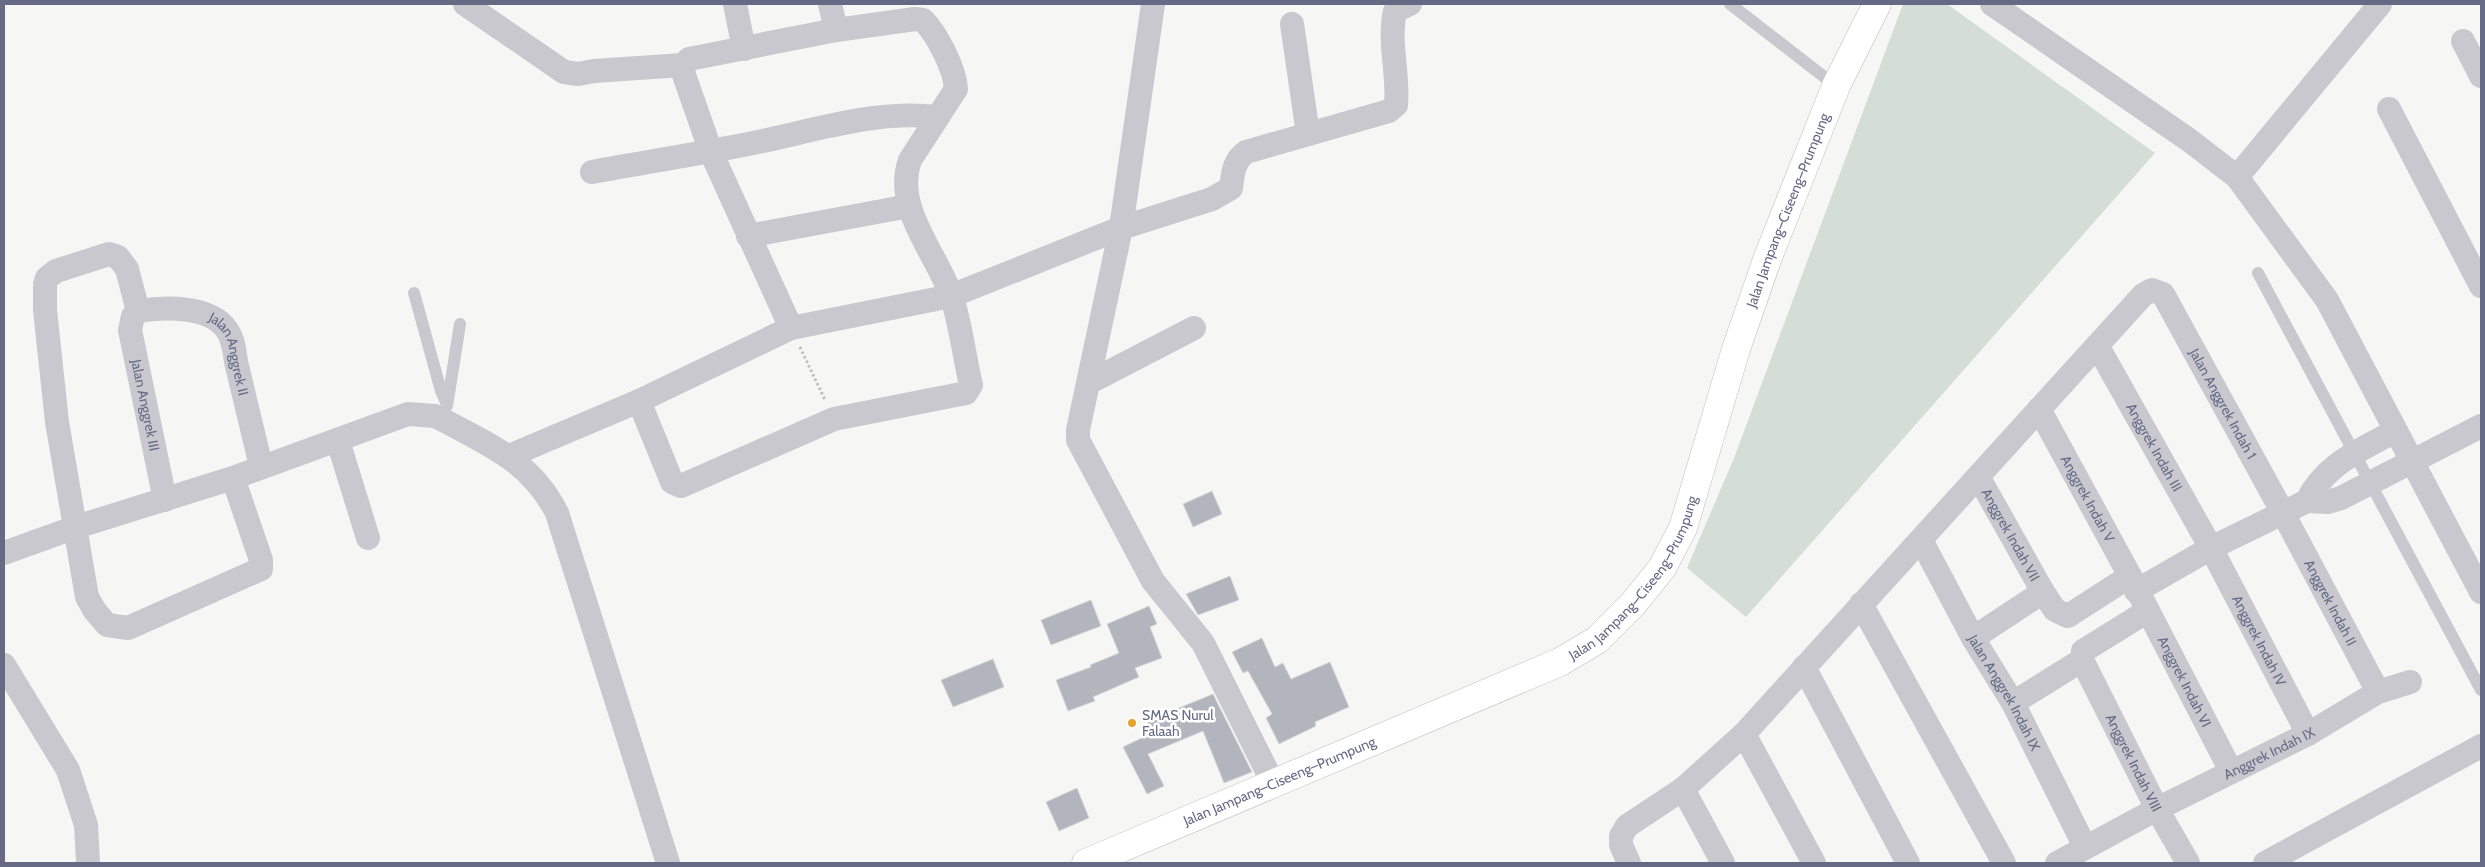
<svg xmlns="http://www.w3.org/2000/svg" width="2485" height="867" font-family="Cabin,sans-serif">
<rect width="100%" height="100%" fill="#f6f7f4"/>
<!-- green -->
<path fill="#d5ded6" d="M 1903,4 L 1947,4 L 2155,153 L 1746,617 L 1687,568 L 1734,458 Z"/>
<!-- building -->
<path fill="#b2b4be" stroke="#d8d9d7" d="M 1212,491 L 1222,514 L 1193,527 L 1183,504 Z
M 1230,576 L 1239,600 L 1198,615 L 1186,594 Z
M 1091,600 L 1101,626 L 1051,645 L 1041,620 Z
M 1149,606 L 1157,624 L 1150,627 L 1162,658 L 1135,668 L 1139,677 L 1093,697 L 1095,701 L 1068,711 L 1056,680 L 1091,667 L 1090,665 L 1119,653 L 1107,624 Z
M 1262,638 L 1275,667 L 1283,663 L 1291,679 L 1330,662 L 1349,707 L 1315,722 L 1316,726 L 1279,744 L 1266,718 L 1272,714 L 1248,671 L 1243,673 L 1232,652 Z
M 993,659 L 1004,687 L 953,707 L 941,680 Z
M 1213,694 L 1252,772 L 1224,783 L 1203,731 L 1148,754 L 1164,786 L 1147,794 L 1123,747 L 1152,733 L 1147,721 Z
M 1077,788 L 1089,818 L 1059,831 L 1046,802 Z"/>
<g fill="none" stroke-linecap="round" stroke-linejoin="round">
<defs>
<g id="primary">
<path id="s10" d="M 1086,863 L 1560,662 L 1597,640 L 1633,604 L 1662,568 L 1683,528 L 1736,349 L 1768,257 L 1836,86 L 1877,4"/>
</g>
</defs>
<!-- primary casing -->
<use href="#primary" stroke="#babbc1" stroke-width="29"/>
<!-- path -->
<path stroke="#bfbfc3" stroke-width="3" stroke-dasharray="2.5 2.5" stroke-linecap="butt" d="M 800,347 L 825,400"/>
<!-- lane -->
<path stroke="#c8c8ce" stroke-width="12" d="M 1730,4 L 1836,86
M 2258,273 L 2481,690
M 414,293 L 441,391 L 447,405
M 447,406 L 460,324"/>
<!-- street -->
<g stroke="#c8c8ce" stroke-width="24">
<path d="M 465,4 L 564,72 L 578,74 L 594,71 L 683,65"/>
<path d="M 735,4 L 744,49"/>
<path d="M 830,4 L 836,30"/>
<path d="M 1153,4 L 1121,228 L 1078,430 L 1078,440 L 1153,581 L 1203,643 L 1273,783"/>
<path d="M 1992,4 L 2189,140 L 2237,177 L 2327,300 L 2481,592"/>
<path d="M 1292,24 L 1308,134"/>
<path d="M 2463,41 L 2481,76"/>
<path d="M 2389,109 L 2481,286"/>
<path d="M 592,172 C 645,162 699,154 753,143 C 809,132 879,109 936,117"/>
<path d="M 2237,177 L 2380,4"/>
<path d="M 748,236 L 909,206"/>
<path d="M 138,311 L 127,269 L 118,257 L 109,254 L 56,271 L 47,278 L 45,284 L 45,310 L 57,422 L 87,597 L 95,611 L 107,625 L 128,628 L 261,569 L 261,560 L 233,478"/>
<path id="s1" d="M 138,311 C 164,307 210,305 227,330 C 235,341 234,354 237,366 C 245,400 253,433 261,466"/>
<path id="s2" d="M 138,311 L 133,316 L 130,330 L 165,500"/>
<path id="s3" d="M 2098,347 L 2211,548 L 2308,734"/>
<path d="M 1088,383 L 1194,328"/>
<path d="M 639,401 L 672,482 L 681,486 L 834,419 L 966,393 L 971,385 C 964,356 961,324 951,295 C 936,253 893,207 910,160 L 956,89 C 955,69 937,34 923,20 L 915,19 L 836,30 L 689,59 L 683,65 L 684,75 L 711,152 L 791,328"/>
<path id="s4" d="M 2039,409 L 2130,576 L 2231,771"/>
<path d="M 338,441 L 368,538"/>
<path d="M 509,456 L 639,401 L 791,328 L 951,296 L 1121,228 L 1212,199 L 1231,188 C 1233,174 1233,161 1246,152 L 1389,111 L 1396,105 C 1399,74 1388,43 1395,11 L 1410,4"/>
<path id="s5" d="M 1979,478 L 2043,592"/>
<path d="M 2307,501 C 2325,464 2361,450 2395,431"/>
<path id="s6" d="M 1921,540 L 1973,638 L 2013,703 L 2085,847"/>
<path d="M 4,553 L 76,527 L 233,478 L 408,414 L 435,416 L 445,421 C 492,446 532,463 557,513 L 668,863"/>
<path d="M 2136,591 L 2211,548 L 2307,501 L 2328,502 L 2341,498 L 2481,426"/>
<path d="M 1861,604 L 2004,863"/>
<path d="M 1973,638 L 2043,592 L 2055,610 L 2068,616 L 2130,576"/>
<path id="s7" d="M 2082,660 L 2157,809 L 2188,863"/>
<path d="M 4,665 L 68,770 L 86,825 L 88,863"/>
<path d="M 1804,667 L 1908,863"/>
<path d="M 2013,703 L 2082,660 L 2083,651 L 2146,612"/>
<path d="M 1744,734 L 1814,863"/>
<path d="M 1683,789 L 1723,863"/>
<path id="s8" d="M 1629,863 L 1621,845 L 1621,836 L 1627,826 L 1683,789 L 1744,734 L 2143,295 L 2152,290 L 2163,294 L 2283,513 L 2378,692"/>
<path id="s9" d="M 2057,863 L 2157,809 L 2308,734 L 2378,692 L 2410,682"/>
<path d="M 2265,863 L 2481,746"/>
</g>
<!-- primary -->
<use href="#primary" stroke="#fff" stroke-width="28"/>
</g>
<!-- markers -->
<circle fill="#e2a42a" stroke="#fff" stroke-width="2" cx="1132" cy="723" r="5"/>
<g text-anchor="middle" stroke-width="5" stroke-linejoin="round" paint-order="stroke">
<!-- street labels -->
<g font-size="14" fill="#666a85" stroke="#fff">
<text dy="5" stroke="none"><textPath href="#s10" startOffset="1035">Jalan Jampang–Ciseeng–Prumpung</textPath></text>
<text dy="5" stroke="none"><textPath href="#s1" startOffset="118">Jalan Anggrek II</textPath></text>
<text dy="5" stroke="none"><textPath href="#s8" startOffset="930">Jalan Anggrek Indah 1</textPath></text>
<text dy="5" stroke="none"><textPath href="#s2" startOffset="98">Jalan Anggrek III</textPath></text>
<text dy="5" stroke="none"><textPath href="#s3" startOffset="115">Anggrek Indah III</textPath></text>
<text dy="5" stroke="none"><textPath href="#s4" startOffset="102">Anggrek Indah V</textPath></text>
<text dy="5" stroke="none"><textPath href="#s5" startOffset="65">Anggrek Indah VII</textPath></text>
<text dy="5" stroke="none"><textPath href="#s10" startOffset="630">Jalan Jampang–Ciseeng–Prumpung</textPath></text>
<text dy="5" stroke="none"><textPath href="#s8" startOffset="1156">Anggrek Indah II</textPath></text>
<text dy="5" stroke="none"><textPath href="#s3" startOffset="335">Anggrek Indah IV</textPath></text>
<text dy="5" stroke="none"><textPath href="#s4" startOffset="309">Anggrek Indah VI</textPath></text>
<text dy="5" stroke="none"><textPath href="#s6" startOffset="174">Jalan Anggrek Indah IX</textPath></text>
<text dy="5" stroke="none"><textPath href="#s9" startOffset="239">Anggrek Indah IX</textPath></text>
<text dy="5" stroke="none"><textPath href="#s7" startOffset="115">Anggrek Indah VIII</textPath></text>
<text dy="5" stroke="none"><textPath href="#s10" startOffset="210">Jalan Jampang–Ciseeng–Prumpung</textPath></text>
</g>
<!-- poi labels -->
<g font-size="14" fill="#666a85" stroke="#fff" text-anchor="start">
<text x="1142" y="720">SMAS Nurul<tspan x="1142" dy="16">Falaah</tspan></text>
</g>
</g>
<!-- border -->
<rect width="2485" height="867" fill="none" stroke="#666a85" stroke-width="10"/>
</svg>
